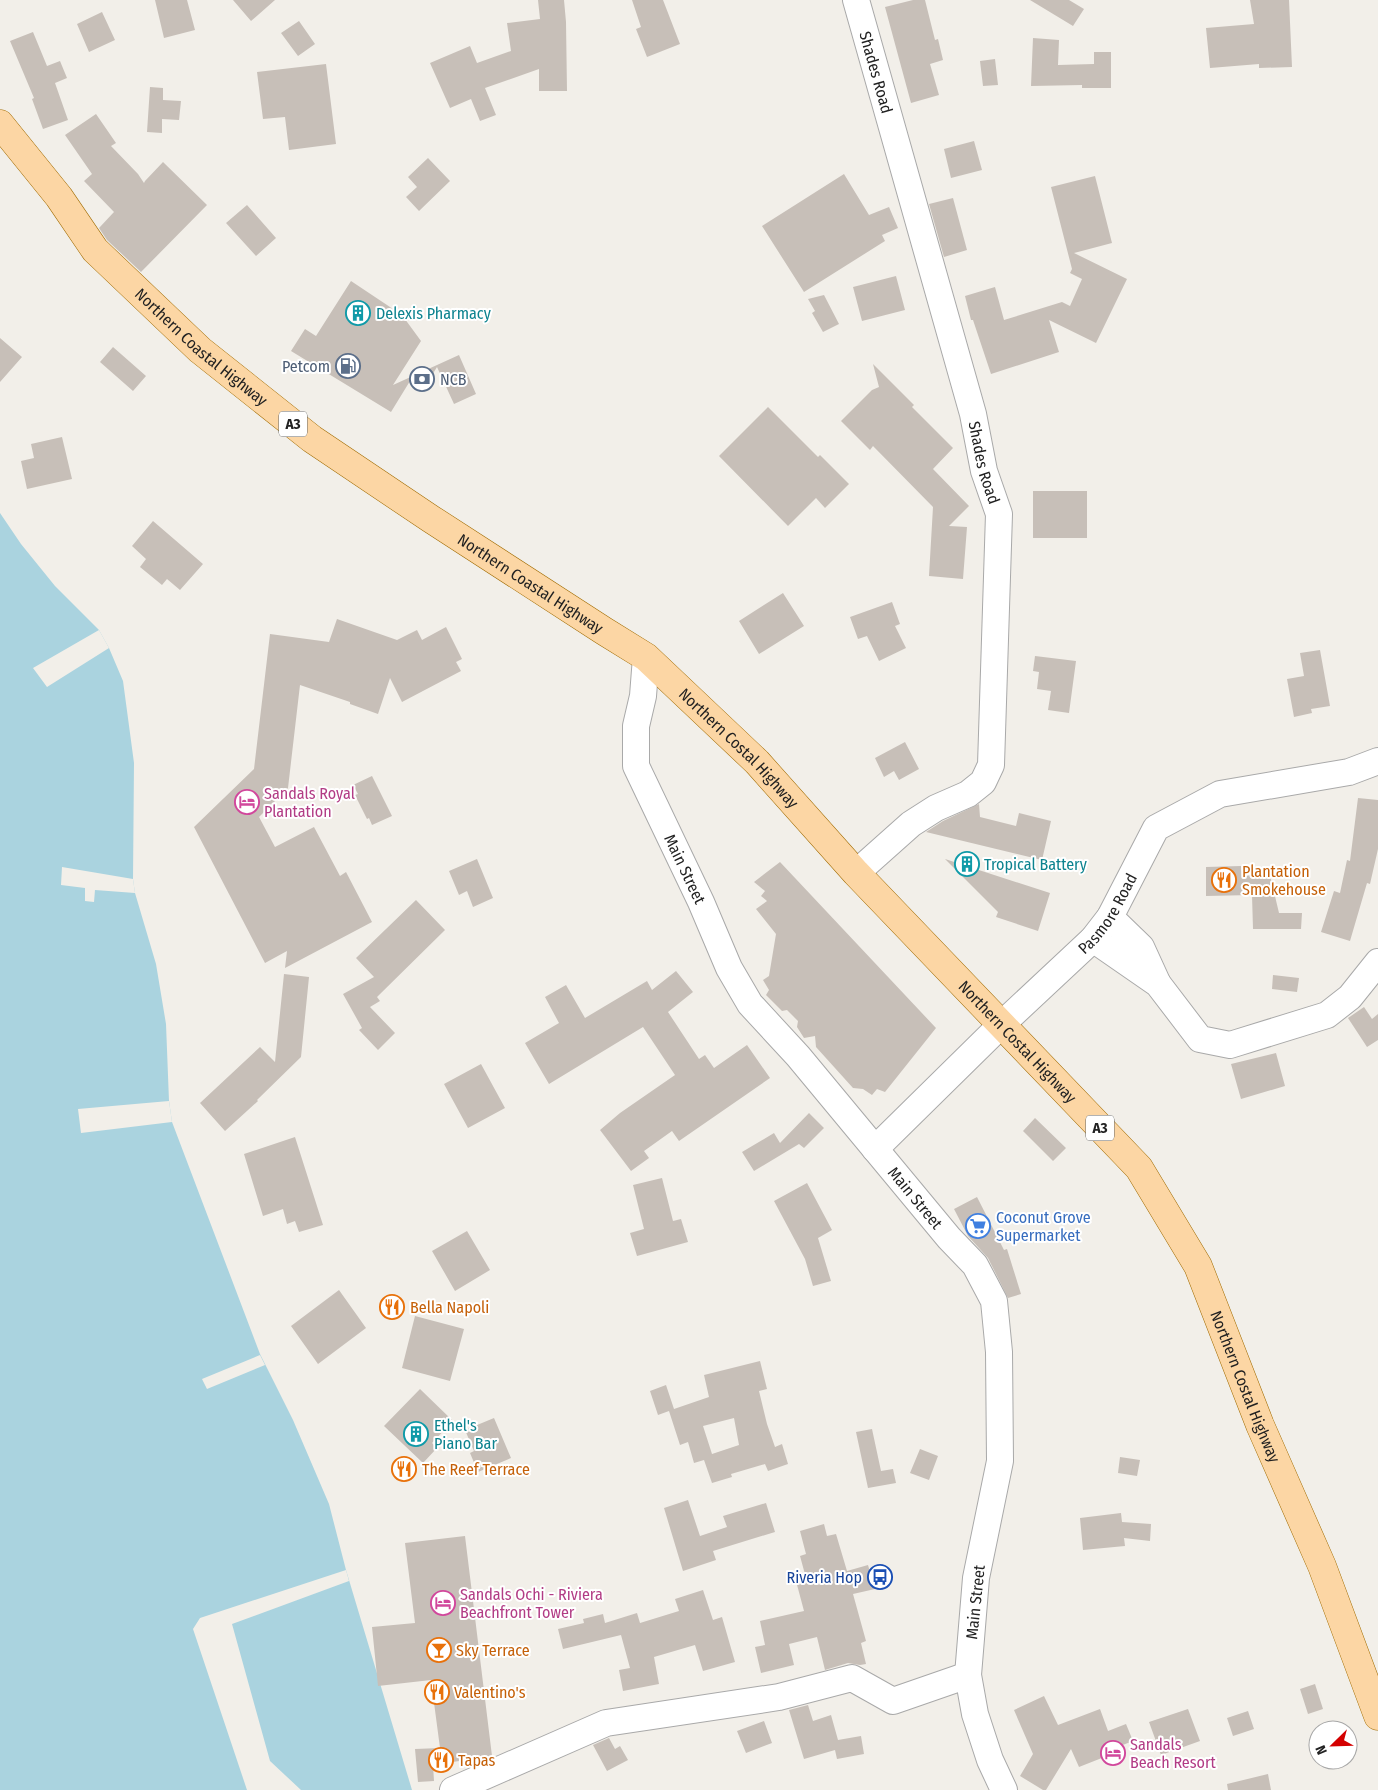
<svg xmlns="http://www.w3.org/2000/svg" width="1378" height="1790" font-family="'Fira Sans Condensed',sans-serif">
<rect width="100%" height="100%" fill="#f2efe9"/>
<!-- water -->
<path fill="#aad3df" d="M 0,513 L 21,544 L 55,586 L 99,630 L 109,648 L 123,681 L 134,763 L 133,879 L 135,893 L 156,964 L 166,1024 L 169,1101 L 172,1122 L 260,1354 L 293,1420 L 329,1504 L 346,1570 L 412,1790 L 0,1790 Z"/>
<!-- pier -->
<path fill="#f2efe9" d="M 99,630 L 109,648 L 47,687 L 33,668 Z
M 62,867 L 133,879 L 135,893 L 95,890 L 94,902 L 85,901 L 85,888 L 61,885 Z
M 169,1101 L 172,1122 L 81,1133 L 78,1109 Z
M 260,1355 L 265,1365 L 207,1389 L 202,1379 Z
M 346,1570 L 349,1581 L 232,1624 L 270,1761 L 301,1790 L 247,1790 L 193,1629 L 200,1618 Z"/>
<!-- building -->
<path fill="#c7bfb8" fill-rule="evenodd" d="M 155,0 L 187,0 L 195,30 L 164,38 Z
M 233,0 L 275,0 L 251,21 Z
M 538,0 L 564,0 L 566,22 L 567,91 L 539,91 L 539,69 L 485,88 L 496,115 L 480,121 L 471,99 L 450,108 L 430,63 L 470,46 L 477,63 L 511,51 L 507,23 L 540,19 Z
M 632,0 L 663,0 L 680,44 L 647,57 L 636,29 L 641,27 Z
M 913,0 L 925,0 L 935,40 L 938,39 L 943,60 L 930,64 L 939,95 L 911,103 L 885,7 Z
M 1030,0 L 1069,0 L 1084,9 L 1073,26 Z
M 1250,0 L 1289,0 L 1292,67 L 1259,68 L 1259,64 L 1210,68 L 1206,28 L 1254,24 Z
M 102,12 L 115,40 L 89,52 L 77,24 Z
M 299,21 L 315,44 L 298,56 L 281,33 Z
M 33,32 L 47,66 L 60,61 L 67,78 L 55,83 L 68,120 L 43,129 L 32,99 L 34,98 L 10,41 Z
M 1033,38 L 1059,40 L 1058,65 L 1094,64 L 1094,52 L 1111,52 L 1111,88 L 1082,88 L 1082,85 L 1031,86 Z
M 995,59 L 998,85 L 983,86 L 980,61 Z
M 326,64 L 336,144 L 289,150 L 285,117 L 263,119 L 257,72 Z
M 150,87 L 163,88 L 163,100 L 181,101 L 179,120 L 162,119 L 162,133 L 147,132 Z
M 96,114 L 116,143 L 111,146 L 138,174 L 144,183 L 145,181 L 163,162 L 207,205 L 141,272 L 107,240 L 99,228 L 114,212 L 84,181 L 92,174 L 65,135 Z
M 974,141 L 982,170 L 951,178 L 944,149 Z
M 428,158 L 450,181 L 419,211 L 406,197 L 417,187 L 408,177 Z
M 844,174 L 869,215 L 889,207 L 898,228 L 882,235 L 885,241 L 804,292 L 762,226 Z
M 1095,176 L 1112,243 L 1074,253 L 1127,279 L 1096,343 L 1049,320 L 1059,352 L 991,374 L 973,320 L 971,320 L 965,296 L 995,287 L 1004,320 L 1062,302 L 1070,306 L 1082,279 L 1070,273 L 1072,269 L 1051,187 Z
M 953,198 L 967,250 L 944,257 L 929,204 Z
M 247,205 L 276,238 L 256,256 L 226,223 Z
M 896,276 L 905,310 L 862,321 L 853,287 Z
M 351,281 L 402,315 L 421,341 L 393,385 L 459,355 L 476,394 L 454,404 L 437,367 L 423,390 L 410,381 L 391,412 L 291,351 L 305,329 L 316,336 Z
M 824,295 L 839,324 L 823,332 L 812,313 L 815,311 L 808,299 Z
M 0,338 L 22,357 L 0,382 Z
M 113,347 L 146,376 L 133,391 L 100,362 Z
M 873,364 L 914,405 L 912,407 L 953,448 L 933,469 L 969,506 L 949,526 L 967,527 L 963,579 L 929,576 L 933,507 L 873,446 L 870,450 L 841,421 L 872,390 L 879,387 Z
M 768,407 L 818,457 L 820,455 L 849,484 L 825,508 L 816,498 L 788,526 L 719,456 Z
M 62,437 L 72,479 L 27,489 L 21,461 L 34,458 L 31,444 Z
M 1033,491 L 1087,491 L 1087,538 L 1033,538 Z
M 153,521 L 203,564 L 180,590 L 167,579 L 162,585 L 140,567 L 146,559 L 132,546 Z
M 783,593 L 804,626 L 759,654 L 739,621 Z
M 892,602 L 900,624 L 895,626 L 906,648 L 879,661 L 867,636 L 858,639 L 850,617 Z
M 337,619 L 397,640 L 417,630 L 422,640 L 446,627 L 462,659 L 456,662 L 461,671 L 402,702 L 390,678 L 378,714 L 350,704 L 350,702 L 300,685 L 288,788 L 259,817 L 275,847 L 314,827 L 340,876 L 346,872 L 372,922 L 285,968 L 287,951 L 265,963 L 194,827 L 254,769 L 270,634 L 329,642 Z
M 1320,650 L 1330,706 L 1311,709 L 1312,713 L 1294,717 L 1287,679 L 1304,676 L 1300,653 Z
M 1035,656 L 1076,661 L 1069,713 L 1048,710 L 1051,691 L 1037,689 L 1039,672 L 1033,671 Z
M 905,742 L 919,769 L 899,780 L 894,771 L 884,777 L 875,758 Z
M 372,776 L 392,816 L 372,825 L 369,818 L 367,819 L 355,795 L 358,794 L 353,785 Z
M 1358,798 L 1378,800 L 1378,849 L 1370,884 L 1367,883 L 1350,941 L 1321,932 L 1334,891 L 1340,893 L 1347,860 L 1350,861 Z
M 979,804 L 980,817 L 1016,826 L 1019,813 L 1051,821 L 1042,860 L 926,832 L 943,821 Z
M 477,859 L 493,898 L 473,907 L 467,891 L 459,895 L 449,871 Z
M 945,859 L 1050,893 L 1038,931 L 996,917 L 998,912 Z
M 780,862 L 936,1028 L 885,1092 L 877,1089 L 872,1095 L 863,1089 L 853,1088 L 816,1047 L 815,1036 L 804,1038 L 797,1027 L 798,1021 L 787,1010 L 782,1011 L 766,995 L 769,990 L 763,980 L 769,976 L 776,934 L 756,909 L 767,901 L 761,896 L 765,891 L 754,882 Z
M 1241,866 L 1242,877 L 1269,871 L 1279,913 L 1302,913 L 1301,929 L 1253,929 L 1252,895 L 1206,896 L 1206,867 Z
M 416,900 L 445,930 L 377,997 L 380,1001 L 370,1007 L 395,1033 L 378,1050 L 359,1030 L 362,1028 L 343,994 L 374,977 L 356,958 Z
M 676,971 L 693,992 L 668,1012 L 699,1059 L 705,1055 L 714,1068 L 747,1045 L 770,1078 L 679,1141 L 672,1131 L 644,1151 L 649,1158 L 631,1171 L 600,1130 L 620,1113 L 675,1075 L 643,1027 L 549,1084 L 525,1043 L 559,1023 L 545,997 L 566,985 L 585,1018 L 647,981 L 652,990 Z
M 284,974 L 309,977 L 301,1057 L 257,1100 L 258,1101 L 225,1131 L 200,1103 L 260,1047 L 275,1062 Z
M 1273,975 L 1299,978 L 1297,992 L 1272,989 Z
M 1364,1007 L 1372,1019 L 1378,1014 L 1378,1040 L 1367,1047 L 1348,1018 Z
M 1276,1053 L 1285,1086 L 1241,1099 L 1231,1064 Z
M 481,1064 L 505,1108 L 468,1128 L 444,1084 Z
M 809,1113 L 824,1128 L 804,1148 L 799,1144 L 754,1171 L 742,1152 L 774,1133 L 780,1143 Z
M 1035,1118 L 1066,1148 L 1053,1161 L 1023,1131 Z
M 295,1137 L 323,1225 L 299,1232 L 295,1221 L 287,1224 L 283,1209 L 263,1216 L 244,1154 Z
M 662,1178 L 673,1221 L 681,1219 L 688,1242 L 637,1256 L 630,1233 L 644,1229 L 633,1185 Z
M 807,1183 L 832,1230 L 818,1238 L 831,1281 L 813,1286 L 805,1259 L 774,1201 Z
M 977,1197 L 1004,1250 L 1007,1249 L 1021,1294 L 1008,1298 L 988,1258 L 968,1236 L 954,1209 Z
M 467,1231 L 490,1270 L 455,1291 L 432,1251 Z
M 339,1290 L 366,1328 L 318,1364 L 291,1326 Z
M 415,1316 L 464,1329 L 450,1381 L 402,1368 Z
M 760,1361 L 767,1389 L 759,1391 L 767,1424 L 775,1447 L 782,1444 L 788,1464 L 768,1471 L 765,1464 L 731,1474 L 732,1477 L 712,1483 L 704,1460 L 694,1463 L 688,1442 L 680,1445 L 669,1411 L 658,1415 L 650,1391 L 666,1385 L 674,1409 L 709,1397 L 704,1375 ZM 734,1418 L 739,1445 L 712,1454 L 703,1426 Z
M 420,1389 L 453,1421 L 432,1443 L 437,1448 L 423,1463 L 384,1426 Z
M 494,1418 L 511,1458 L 478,1472 L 470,1453 L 474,1451 L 465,1430 Z
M 872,1429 L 881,1471 L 893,1469 L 896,1483 L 868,1488 L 856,1432 Z
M 920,1449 L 938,1456 L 929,1480 L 910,1473 Z
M 1120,1457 L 1140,1460 L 1137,1476 L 1118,1473 Z
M 688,1500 L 700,1536 L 727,1527 L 723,1516 L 766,1503 L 775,1532 L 713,1551 L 716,1560 L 683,1571 L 664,1508 Z
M 1121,1513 L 1122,1522 L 1151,1524 L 1150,1541 L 1124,1538 L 1125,1546 L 1083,1550 L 1080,1518 Z
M 824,1524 L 827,1536 L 836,1534 L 847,1571 L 868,1565 L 875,1589 L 853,1594 L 866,1641 L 861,1643 L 866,1664 L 860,1665 L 848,1663 L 825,1670 L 817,1637 L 789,1644 L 794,1665 L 761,1673 L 755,1647 L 765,1645 L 760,1621 L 804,1611 L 796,1581 L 806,1578 L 800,1556 L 806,1554 L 800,1531 Z
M 465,1536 L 492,1756 L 433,1765 L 434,1781 L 418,1782 L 415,1749 L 440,1748 L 431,1680 L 378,1686 L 372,1627 L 415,1623 L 405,1543 Z
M 703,1590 L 713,1620 L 722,1617 L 735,1662 L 703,1671 L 695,1645 L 654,1657 L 659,1684 L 623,1691 L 619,1670 L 630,1668 L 621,1635 L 563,1649 L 558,1629 L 584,1623 L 583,1619 L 603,1614 L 605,1623 L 637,1613 L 640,1623 L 679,1611 L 675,1599 Z
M 1315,1684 L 1323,1709 L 1308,1714 L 1300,1689 Z
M 1044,1696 L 1058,1725 L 1100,1709 L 1108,1731 L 1126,1724 L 1133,1741 L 1115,1748 L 1117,1752 L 1079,1767 L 1071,1749 L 1046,1790 L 1043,1790 L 1020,1776 L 1033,1754 L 1014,1710 Z
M 808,1705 L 813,1721 L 831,1715 L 838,1740 L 861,1736 L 864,1754 L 837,1759 L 835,1750 L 804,1759 L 789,1710 Z
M 1188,1709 L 1200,1741 L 1161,1755 L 1149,1722 Z
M 1248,1711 L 1254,1729 L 1233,1736 L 1227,1718 Z
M 764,1721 L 772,1743 L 746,1753 L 737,1731 Z
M 609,1738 L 615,1749 L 620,1746 L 628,1760 L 607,1771 L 593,1745 Z
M 1268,1774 L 1271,1790 L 1228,1790 L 1227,1784 Z"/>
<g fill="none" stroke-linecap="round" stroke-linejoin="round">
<defs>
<g id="minor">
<path id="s1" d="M 856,0 L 973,414 L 984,471 L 999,514 L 991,765 L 983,782 L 968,794 L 936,808 L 911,824 L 856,873"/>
<path id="s2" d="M 646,657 L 643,696 L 636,726 L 636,766 L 701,902 L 729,968 L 750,1004 L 798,1056 L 949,1238 L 975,1265 L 994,1301 L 999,1352 L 1000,1461 L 976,1578 L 968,1675 L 975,1714 L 990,1760 L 1004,1790"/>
<path d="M 1110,917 L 1141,947 L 1157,982"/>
<path d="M 1093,939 L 1158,984 L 1200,1039 L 1230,1045 L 1327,1015 L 1350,997 L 1378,962"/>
<path id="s3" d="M 875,1149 L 1001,1025 L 1093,939 L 1110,917 L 1156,828 L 1220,794 L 1349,772 L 1378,761"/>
<path d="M 453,1790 L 606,1723 L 779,1697 L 852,1678 L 893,1701 L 968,1675"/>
</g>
<g id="major">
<path id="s4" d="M 0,124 L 59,197 L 95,250 L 200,350 L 312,439 L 431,519 L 604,631 L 646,657 L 757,762 L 856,873 L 1139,1168 L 1198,1266 L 1260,1425 L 1322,1566 L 1378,1716"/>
</g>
</defs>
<!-- minor casing -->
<use href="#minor" stroke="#a9a9a9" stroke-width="28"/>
<!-- major casing -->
<use href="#major" stroke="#a06b00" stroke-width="29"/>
<!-- minor -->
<use href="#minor" stroke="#fff" stroke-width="26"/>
<!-- major -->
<use href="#major" stroke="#fcd6a4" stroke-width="28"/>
</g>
<!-- icons -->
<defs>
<symbol id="building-ring" viewBox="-11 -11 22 22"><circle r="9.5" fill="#fff" stroke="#0f9aa8" stroke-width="1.5"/><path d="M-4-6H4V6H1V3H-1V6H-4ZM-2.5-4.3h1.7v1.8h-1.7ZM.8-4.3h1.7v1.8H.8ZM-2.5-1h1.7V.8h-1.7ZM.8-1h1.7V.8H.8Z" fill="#0f9aa8"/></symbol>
<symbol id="fuel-ring" viewBox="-11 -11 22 22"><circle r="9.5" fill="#fff" stroke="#5c6f8a" stroke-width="1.5"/><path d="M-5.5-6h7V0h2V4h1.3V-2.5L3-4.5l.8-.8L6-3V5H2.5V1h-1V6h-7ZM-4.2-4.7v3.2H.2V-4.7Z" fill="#5c6f8a"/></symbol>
<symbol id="bank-ring" viewBox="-11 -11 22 22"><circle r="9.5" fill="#fff" stroke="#5c6f8a" stroke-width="1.5"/><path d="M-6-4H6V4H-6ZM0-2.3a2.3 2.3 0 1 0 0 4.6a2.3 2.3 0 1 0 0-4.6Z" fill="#5c6f8a"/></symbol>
<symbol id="hotel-ring" viewBox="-11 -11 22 22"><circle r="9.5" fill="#fff" stroke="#d1479c" stroke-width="1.5"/><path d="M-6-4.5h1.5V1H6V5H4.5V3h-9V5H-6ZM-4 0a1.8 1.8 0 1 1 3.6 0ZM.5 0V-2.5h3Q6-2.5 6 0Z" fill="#d1479c"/></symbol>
<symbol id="restaurant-ring" viewBox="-11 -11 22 22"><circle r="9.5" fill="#fff" stroke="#e8710a" stroke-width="1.5"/><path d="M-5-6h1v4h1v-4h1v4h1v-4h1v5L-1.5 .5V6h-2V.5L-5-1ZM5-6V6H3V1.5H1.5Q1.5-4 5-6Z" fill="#e8710a"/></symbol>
<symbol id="supermarket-ring" viewBox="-11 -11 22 22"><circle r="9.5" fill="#fff" stroke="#3f7fe0" stroke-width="1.5"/><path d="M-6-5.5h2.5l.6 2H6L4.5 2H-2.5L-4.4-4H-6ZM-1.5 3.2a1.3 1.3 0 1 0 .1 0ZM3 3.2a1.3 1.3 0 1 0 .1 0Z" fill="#3f7fe0"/></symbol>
<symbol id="bus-ring" viewBox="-11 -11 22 22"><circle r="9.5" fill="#fff" stroke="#1a4fb4" stroke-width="1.5"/><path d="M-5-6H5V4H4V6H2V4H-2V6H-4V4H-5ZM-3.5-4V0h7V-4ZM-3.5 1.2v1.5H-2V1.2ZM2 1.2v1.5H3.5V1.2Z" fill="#1a4fb4"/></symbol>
<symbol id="bar-ring" viewBox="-11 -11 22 22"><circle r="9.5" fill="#fff" stroke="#e8710a" stroke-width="1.5"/><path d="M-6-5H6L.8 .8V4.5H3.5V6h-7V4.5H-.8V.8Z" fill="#e8710a"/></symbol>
</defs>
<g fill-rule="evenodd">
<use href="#building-ring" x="344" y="299" width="28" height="28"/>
<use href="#fuel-ring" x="334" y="352" width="28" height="28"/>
<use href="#bank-ring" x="408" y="365" width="28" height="28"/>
<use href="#hotel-ring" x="233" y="788" width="28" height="28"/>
<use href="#building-ring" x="953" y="850" width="28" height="28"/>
<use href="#restaurant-ring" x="1210" y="866" width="28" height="28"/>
<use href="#supermarket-ring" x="964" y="1212" width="28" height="28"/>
<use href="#restaurant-ring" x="378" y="1293" width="28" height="28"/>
<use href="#building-ring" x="402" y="1420" width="28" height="28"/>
<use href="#restaurant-ring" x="390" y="1455" width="28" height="28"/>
<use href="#bus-ring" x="866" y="1563" width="28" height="28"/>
<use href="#hotel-ring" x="429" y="1589" width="28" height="28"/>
<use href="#bar-ring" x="425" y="1636" width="28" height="28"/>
<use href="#restaurant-ring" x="423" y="1678" width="28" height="28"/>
<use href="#hotel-ring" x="1099" y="1739" width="28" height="28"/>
<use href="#restaurant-ring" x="427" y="1746" width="28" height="28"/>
</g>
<g text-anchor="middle" stroke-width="4" stroke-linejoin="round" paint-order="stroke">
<!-- shield labels -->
<g fill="#fff" stroke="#646464" stroke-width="1">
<rect x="279" y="411.5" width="28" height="25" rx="4"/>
<rect x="1086" y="1115.5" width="28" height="25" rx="4"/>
</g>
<g font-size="15" font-weight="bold" fill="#222">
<text x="293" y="429">A3</text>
<text x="1100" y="1133">A3</text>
</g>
<!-- street labels -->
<g font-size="16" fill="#222" stroke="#fff">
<text dy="6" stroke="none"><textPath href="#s1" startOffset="75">Shades Road</textPath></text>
<text dy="6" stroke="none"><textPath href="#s4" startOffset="302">Northern Coastal Highway</textPath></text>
<text dy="6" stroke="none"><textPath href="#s1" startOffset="480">Shades Road</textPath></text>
<text dy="6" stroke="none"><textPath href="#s4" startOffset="708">Northern Coastal Highway</textPath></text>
<text dy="6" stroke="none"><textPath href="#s4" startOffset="975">Northern Costal Highway</textPath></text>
<text dy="6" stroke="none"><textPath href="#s2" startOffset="224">Main Street</textPath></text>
<text dy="6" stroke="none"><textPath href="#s3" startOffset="332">Pasmore Road</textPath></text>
<text dy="6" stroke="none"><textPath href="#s4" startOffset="1380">Northern Costal Highway</textPath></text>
<text dy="6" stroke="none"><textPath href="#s2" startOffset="629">Main Street</textPath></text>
<text dy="6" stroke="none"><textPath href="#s4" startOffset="1799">Northern Costal Highway</textPath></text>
<text transform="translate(975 1602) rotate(-84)" y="6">Main Street</text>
</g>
<!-- culture labels -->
<g font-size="16" fill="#0d838f" stroke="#fff" text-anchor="start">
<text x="376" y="319">Delexis Pharmacy</text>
<text x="984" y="870">Tropical Battery</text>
<text x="434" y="1431">Ethel's<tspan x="434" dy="18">Piano Bar</tspan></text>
</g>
<!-- service labels -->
<g font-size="16" fill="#4e5e75" stroke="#fff" text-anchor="end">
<text x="330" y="372">Petcom</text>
<text x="440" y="385" text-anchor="start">NCB</text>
</g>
<!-- hotel labels -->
<g font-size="16" fill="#b23c85" stroke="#fff" text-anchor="start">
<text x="264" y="799">Sandals Royal<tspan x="264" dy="18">Plantation</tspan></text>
<text x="460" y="1600">Sandals Ochi - Riviera<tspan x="460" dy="18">Beachfront Tower</tspan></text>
<text x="1130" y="1750">Sandals<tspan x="1130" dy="18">Beach Resort</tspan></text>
</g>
<!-- food labels -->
<g font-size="16" fill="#c56008" stroke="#fff" text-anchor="start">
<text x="1242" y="877">Plantation<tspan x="1242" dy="18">Smokehouse</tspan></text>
<text x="410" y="1313">Bella Napoli</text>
<text x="422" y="1475">The Reef Terrace</text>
<text x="456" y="1656">Sky Terrace</text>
<text x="454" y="1698">Valentino's</text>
<text x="458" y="1766">Tapas</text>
</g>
<!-- shop labels -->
<g font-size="16" fill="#366cbe" stroke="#fff" text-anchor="start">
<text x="996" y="1223">Coconut Grove<tspan x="996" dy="18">Supermarket</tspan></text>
</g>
<!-- transit labels -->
<g font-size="16" fill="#164399" stroke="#fff" text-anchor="end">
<text x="862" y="1583">Riveria Hop</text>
</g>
</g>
<!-- north arrow -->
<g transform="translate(1333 1745) rotate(247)"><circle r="24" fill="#ffffff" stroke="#a7a7a7"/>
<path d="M0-4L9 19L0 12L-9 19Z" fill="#d40000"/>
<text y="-8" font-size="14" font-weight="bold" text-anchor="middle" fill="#222222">N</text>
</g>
</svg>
